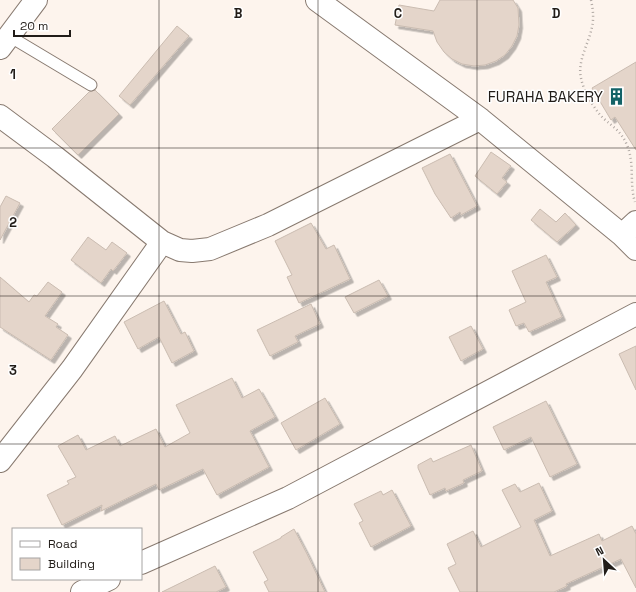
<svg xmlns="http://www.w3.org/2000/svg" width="636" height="592" font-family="'Space Grotesk',sans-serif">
<defs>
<filter id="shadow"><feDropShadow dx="3.5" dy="3.5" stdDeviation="0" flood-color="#0004"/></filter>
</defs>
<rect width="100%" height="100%" fill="#fdf4ed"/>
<!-- building -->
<path fill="#e4d5ca" stroke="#cabcb1" filter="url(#shadow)" d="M 440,0 L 513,0 L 518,8 L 519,25 L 517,36 L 512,46 L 505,55 L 496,61 L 485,65 L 474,66 L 462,64 L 452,59 L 444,52 L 437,42 L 433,31 L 395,25 L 399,5 L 434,11 Z
M 177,26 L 189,36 L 130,105 L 119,96 Z
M 636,62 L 636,150 L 615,117 L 611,120 L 592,88 Z
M 95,90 L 119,114 L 78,155 L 52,129 L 89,92 Z
M 491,152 L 511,166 L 502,178 L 507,182 L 497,194 L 475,176 Z
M 450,154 L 477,206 L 461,215 L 460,212 L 451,218 L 435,194 L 422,168 Z
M 6,196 L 20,203 L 0,240 L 0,207 Z
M 540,209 L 556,222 L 565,213 L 576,225 L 557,242 L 531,220 Z
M 311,223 L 326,249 L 334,245 L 350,279 L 299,303 L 287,277 L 292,275 L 275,241 Z
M 88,237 L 106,250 L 112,242 L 127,253 L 113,271 L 111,269 L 101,283 L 71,260 Z
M 546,255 L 557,277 L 546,282 L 562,317 L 529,332 L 524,323 L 516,326 L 509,310 L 526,302 L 512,271 Z
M 0,277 L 29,302 L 34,295 L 37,296 L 48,282 L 62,292 L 45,316 L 58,324 L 56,327 L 68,335 L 51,360 L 0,327 Z
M 379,280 L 388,296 L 354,313 L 345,297 Z
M 164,301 L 181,334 L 185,332 L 194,351 L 172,363 L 159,337 L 138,349 L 124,322 Z
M 311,304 L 320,324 L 295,336 L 298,342 L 270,356 L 257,330 Z
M 471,326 L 483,349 L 461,361 L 449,337 Z
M 636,346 L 636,390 L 619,354 Z
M 232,378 L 242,398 L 259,389 L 275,417 L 250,431 L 269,467 L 217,495 L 203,469 L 159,490 L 156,484 L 101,511 L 102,505 L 62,525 L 47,495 L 69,484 L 67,481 L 76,477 L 58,446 L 78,435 L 86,450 L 115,436 L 120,446 L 156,429 L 165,447 L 190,433 L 176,405 Z
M 325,398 L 340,424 L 296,450 L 281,423 Z
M 546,401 L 577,464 L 550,477 L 531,437 L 504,450 L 493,427 Z
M 471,445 L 482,471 L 463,480 L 464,483 L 446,491 L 445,488 L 430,495 L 418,468 L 418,465 L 431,458 L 433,462 Z
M 539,483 L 552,511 L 534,520 L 550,556 L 599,534 L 602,541 L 632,526 L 636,534 L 636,588 L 621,559 L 566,584 L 567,586 L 554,592 L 460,592 L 448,568 L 456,564 L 447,544 L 473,531 L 481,547 L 521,527 L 502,490 L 515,484 L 520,492 Z
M 392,490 L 411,526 L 371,547 L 359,523 L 363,521 L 354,504 L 381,491 L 383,495 Z
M 294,529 L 307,554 L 325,592 L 269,592 L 264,582 L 268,580 L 253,552 L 281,538 L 281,537 Z
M 215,566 L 226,587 L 216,592 L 162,592 Z"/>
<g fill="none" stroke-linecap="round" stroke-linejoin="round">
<defs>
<path id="lane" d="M 9,36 L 91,85"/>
<path id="street" d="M 317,0 L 480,119 L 622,235 L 636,249
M 0,48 L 36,0
M 0,116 L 55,157 L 162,242 L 180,250 L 192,251 L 210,249 L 268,225 L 480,119
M 622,235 L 636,222
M 0,461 L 72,369 L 162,242
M 141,563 L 288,498 L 636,314
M 82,592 L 109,579"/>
</defs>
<!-- lane casing -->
<use href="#lane" stroke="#887a70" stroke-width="13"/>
<!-- street casing -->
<use href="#street" stroke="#887a70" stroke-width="24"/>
<!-- path -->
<path stroke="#b0a8a3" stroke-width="2.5" stroke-dasharray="1 3" stroke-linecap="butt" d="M 591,0 C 593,9 594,18 592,27 C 589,43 577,61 581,78 C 583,90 594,109 603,118 C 613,127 621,131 627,145 C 635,164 629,183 635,202"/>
<!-- lane -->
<use href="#lane" stroke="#fff" stroke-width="11"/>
<!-- street -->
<use href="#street" stroke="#fff" stroke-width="22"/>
</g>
<!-- grid -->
<path fill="none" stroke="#211c18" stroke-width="1" stroke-opacity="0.55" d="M 159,0 L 159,592M 318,0 L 318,592M 477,0 L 477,592M 0,148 L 636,148M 0,296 L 636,296M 0,444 L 636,444"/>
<!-- icons -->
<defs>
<symbol id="building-bare" viewBox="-9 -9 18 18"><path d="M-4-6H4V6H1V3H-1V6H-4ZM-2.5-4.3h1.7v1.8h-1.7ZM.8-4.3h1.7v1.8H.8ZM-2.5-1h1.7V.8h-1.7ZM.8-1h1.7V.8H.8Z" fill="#126267" stroke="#fff" stroke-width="2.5" paint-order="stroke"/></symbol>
</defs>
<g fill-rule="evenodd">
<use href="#building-bare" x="604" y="84" width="25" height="25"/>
</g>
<g text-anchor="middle" stroke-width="3" stroke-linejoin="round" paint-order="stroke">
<!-- poi labels -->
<g font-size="15" fill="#211c18" stroke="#fff" text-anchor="end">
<text x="603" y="102">FURAHA BAKERY</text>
</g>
</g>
<g font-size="13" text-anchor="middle" font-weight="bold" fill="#211c18" stroke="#fff" stroke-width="3" stroke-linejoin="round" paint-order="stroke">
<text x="238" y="18">B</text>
<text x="398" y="18">C</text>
<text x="556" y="18">D</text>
<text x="13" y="79">1</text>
<text x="13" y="227">2</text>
<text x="13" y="375">3</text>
</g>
<!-- legend -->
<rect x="12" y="528" width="130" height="52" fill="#ffffff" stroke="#a6a4a3"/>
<rect x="20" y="541" width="20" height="6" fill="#ffffff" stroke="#a6a4a3"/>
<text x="48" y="548" font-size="12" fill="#211c18">Road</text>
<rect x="20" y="558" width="20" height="12" fill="#e4d5ca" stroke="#a6a4a3"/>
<text x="48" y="568" font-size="12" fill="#211c18">Building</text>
<!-- north arrow -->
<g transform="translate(604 560) rotate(334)" stroke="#ffffff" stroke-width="3" paint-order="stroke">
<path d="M0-3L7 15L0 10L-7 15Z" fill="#211c18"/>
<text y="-6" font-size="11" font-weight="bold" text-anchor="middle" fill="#211c18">N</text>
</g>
<!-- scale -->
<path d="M14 30v6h56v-6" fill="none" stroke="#211c18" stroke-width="2"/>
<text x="20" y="30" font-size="12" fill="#211c18" stroke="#ffffff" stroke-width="3" paint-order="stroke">20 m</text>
</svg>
